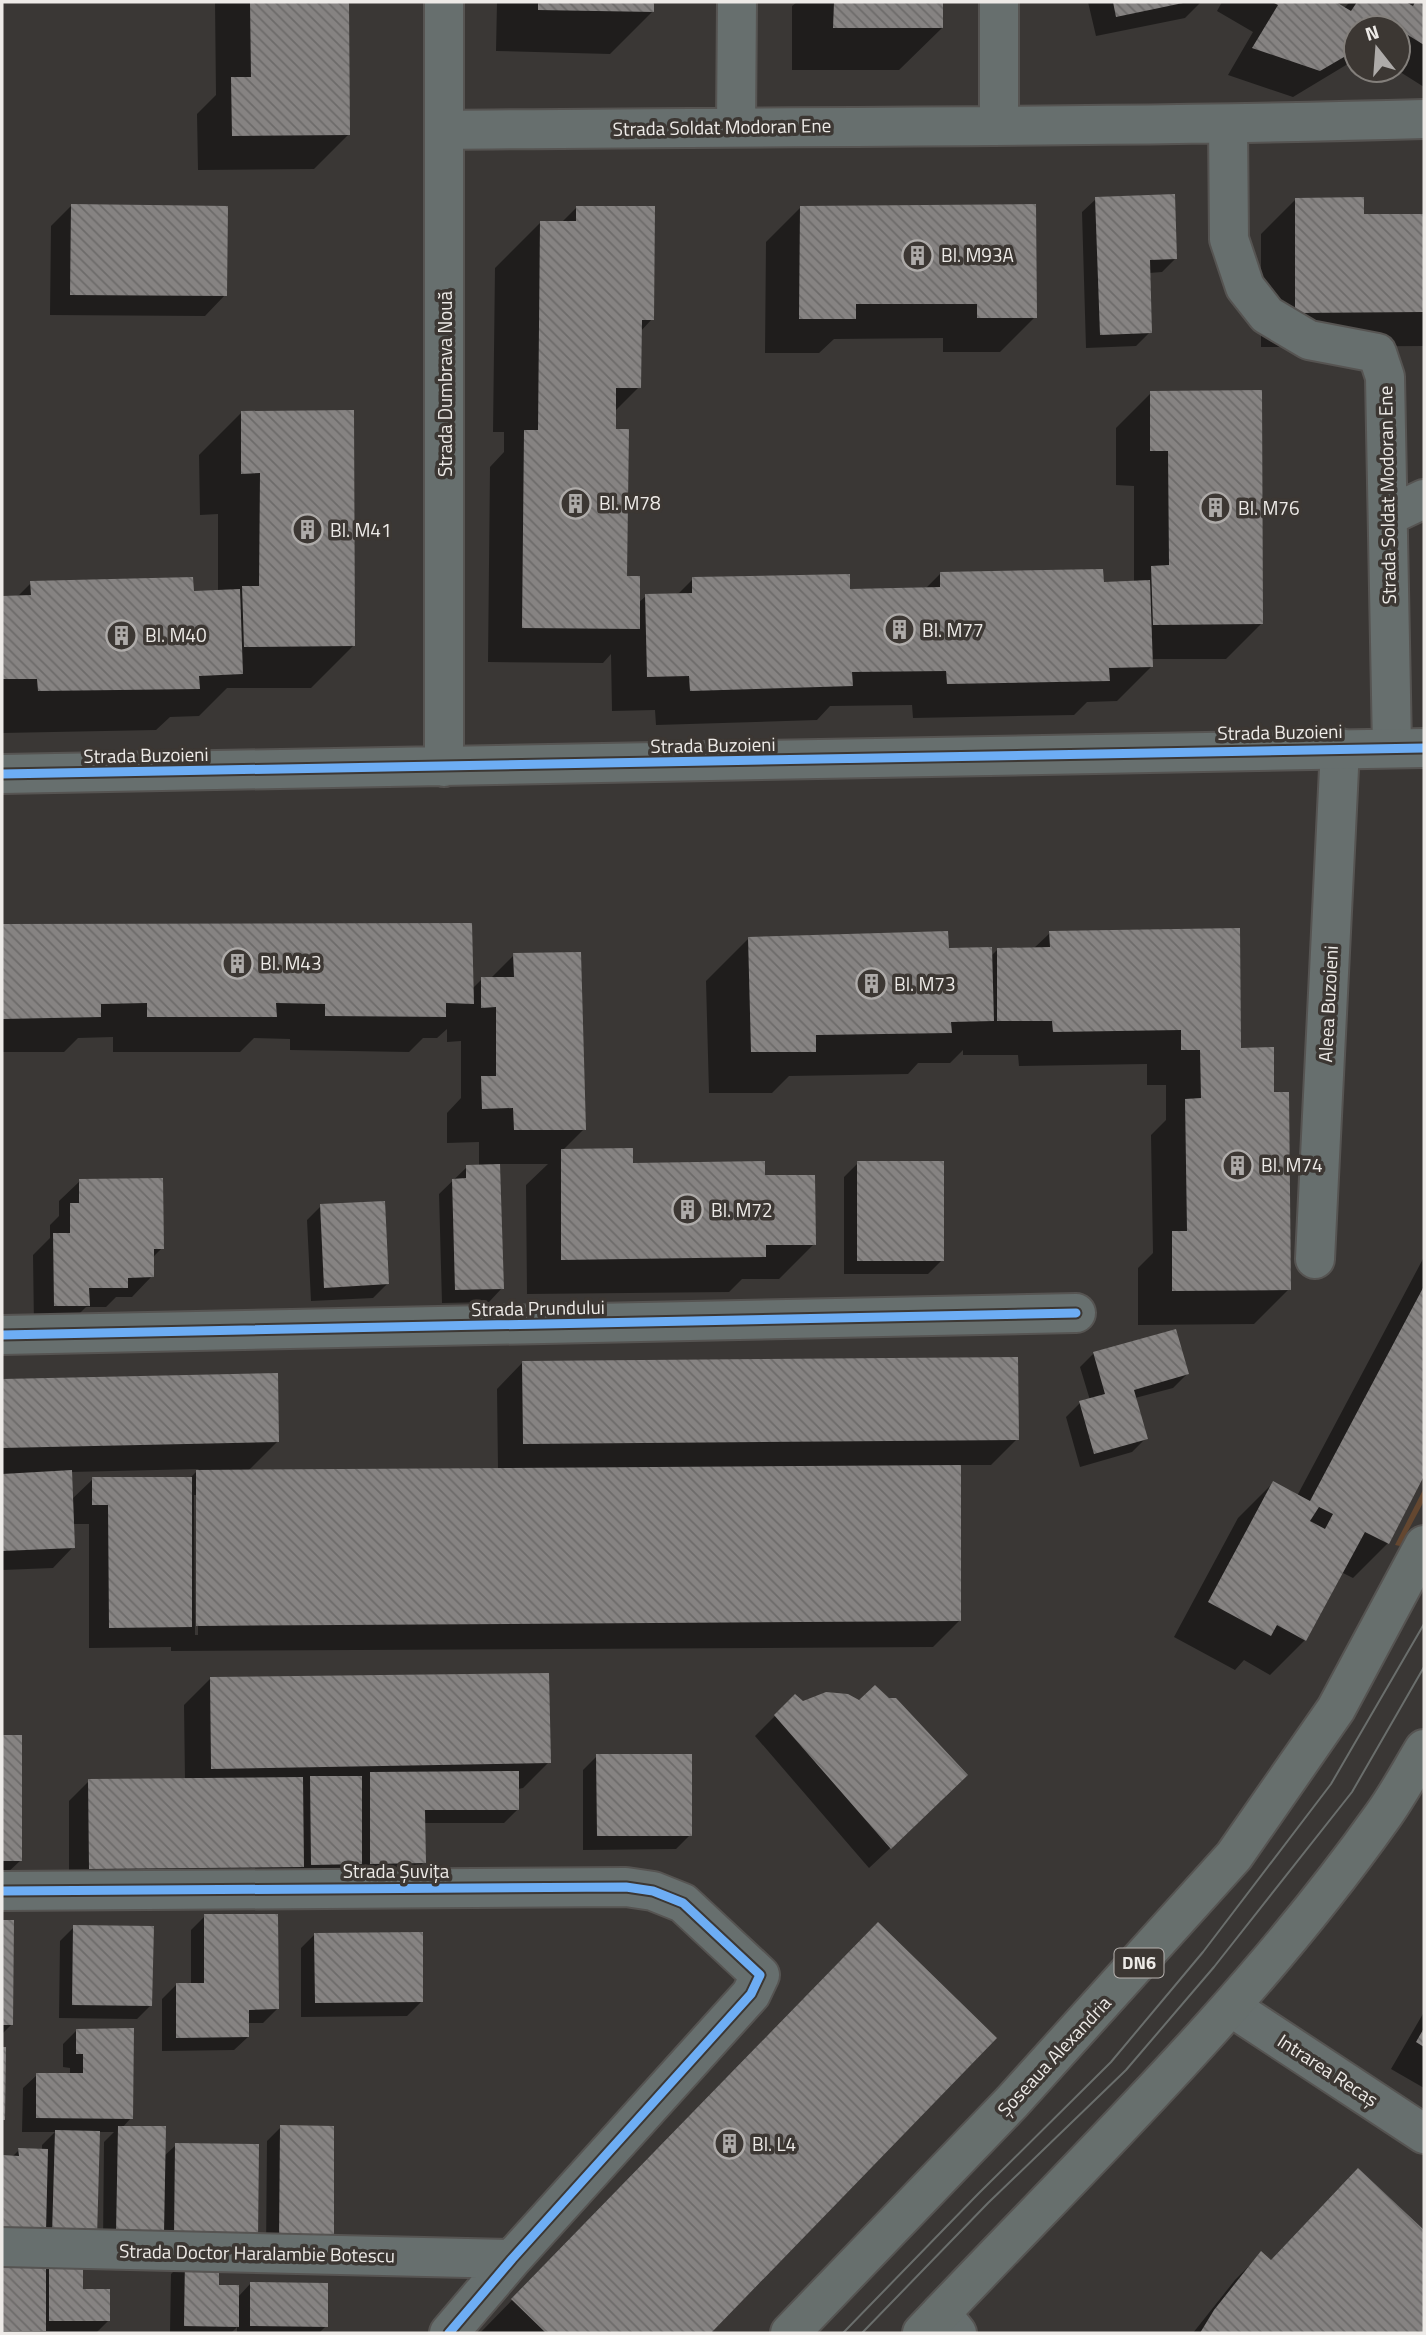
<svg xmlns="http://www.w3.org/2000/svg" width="1426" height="2335" font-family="'Titillium Web',sans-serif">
<defs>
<pattern id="building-back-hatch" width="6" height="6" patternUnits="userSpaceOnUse" patternTransform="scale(1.75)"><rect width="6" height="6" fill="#868382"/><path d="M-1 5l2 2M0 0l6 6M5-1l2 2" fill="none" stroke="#6d6b6a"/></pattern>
</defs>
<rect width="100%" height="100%" fill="#3a3735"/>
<!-- grass -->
<path fill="#644730" d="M 1424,1488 L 1424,1501 L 1400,1546 L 1395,1545 Z"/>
<!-- shadow -->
<path fill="#0007" fill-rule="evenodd" d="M 215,2 L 347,2 L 349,134 L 314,169 L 198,170 L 197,114 L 216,95 Z
M 497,2 L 653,2 L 653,11 L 610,54 L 496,51 Z
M 797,2 L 942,2 L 942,28 L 899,70 L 792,70 L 792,6 Z
M 1088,2 L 1201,2 L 1185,18 L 1096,36 Z
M 1222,2 L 1333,2 L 1344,8 L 1350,2 L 1424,2 L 1424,87 L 1397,70 L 1398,28 L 1356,28 L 1356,59 L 1293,97 L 1228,75 L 1253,32 L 1217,11 Z
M 1096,199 L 1176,258 L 1162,272 L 1149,273 L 1150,332 L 1136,346 L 1086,348 L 1082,212 Z
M 1296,199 L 1362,216 L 1424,216 L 1424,346 L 1261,347 L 1261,234 Z
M 72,205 L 225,295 L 205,316 L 50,315 L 51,226 Z
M 577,207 L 652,319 L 640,332 L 639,387 L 614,412 L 625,577 L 638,603 L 646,596 L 677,595 L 693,579 L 848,591 L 925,589 L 940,574 L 1103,584 L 1134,582 L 1134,486 L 1116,485 L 1116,428 L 1151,393 L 1261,624 L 1226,659 L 1151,659 L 1152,666 L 1117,701 L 1087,702 L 1074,715 L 913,718 L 912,705 L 830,706 L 817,720 L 656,725 L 655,710 L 612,711 L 611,654 L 603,663 L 488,662 L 490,467 L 504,452 L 504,432 L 493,432 L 495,268 L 541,222 L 561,223 Z
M 801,207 L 1035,317 L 1000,352 L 943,352 L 943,338 L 834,339 L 819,353 L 765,353 L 766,242 Z
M 241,413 L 353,646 L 311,688 L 227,688 L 199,716 L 170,717 L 156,730 L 2,733 L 2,598 L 16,598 L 31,583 L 192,593 L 218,591 L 218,514 L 200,515 L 199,455 Z
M 2,925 L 470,925 L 472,989 L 482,979 L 490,979 L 514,955 L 584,1129 L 562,1151 L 632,1165 L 763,1177 L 814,1244 L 779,1279 L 742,1279 L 729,1292 L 527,1294 L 526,1185 L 548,1164 L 499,1164 L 502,1288 L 489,1302 L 442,1303 L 439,1194 L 467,1167 L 479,1167 L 479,1142 L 447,1143 L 447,1113 L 461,1098 L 461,1041 L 447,1042 L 447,1029 L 437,1038 L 423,1038 L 409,1052 L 290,1050 L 290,1039 L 254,1038 L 240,1052 L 113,1052 L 113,1037 L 78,1038 L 64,1052 L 2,1052 Z
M 1050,933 L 1240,1050 L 1272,1094 L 1289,1289 L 1254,1324 L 1138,1325 L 1138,1268 L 1153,1253 L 1151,1135 L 1166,1120 L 1166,1085 L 1147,1085 L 1147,1064 L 1019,1066 L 1018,1055 L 963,1055 L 963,1050 L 950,1063 L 918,1063 L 908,1074 L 789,1076 L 772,1093 L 709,1093 L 706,981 L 749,938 L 947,950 L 991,956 L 997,950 L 1033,949 Z
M 858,1163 L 942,1260 L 928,1274 L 844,1274 L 844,1177 Z
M 80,1181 L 162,1248 L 152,1258 L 152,1276 L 132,1297 L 116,1297 L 106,1307 L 86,1307 L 67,1326 L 34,1326 L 33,1255 L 50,1238 L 50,1225 L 59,1216 L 59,1201 Z
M 321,1206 L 387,1284 L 373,1298 L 311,1301 L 307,1220 Z
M 1424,1257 L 1424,1473 L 1388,1543 L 1353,1578 L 1341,1572 L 1305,1640 L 1270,1675 L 1244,1660 L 1235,1670 L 1174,1637 L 1238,1518 L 1273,1483 L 1297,1496 Z
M 1094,1353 L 1187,1374 L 1173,1388 L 1135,1398 L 1146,1438 L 1132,1452 L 1080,1467 L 1066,1417 L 1080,1403 L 1090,1400 L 1080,1367 Z
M 523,1362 L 1017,1439 L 991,1465 L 959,1465 L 960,1620 L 933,1647 L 171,1651 L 171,1647 L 89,1648 L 89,1524 L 72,1524 L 73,1547 L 53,1568 L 2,1570 L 2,1380 L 276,1375 L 277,1442 L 248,1471 L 498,1469 L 497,1389 ZM 199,1469 L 189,1479 L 93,1479 L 71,1500 L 70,1472 ZM 194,1495 L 198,1495 L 198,1635 L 195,1635 Z
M 210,1679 L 549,1762 L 523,1788 L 518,1789 L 518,1809 L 504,1823 L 424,1823 L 424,1862 L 410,1876 L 357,1877 L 357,1868 L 347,1877 L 69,1889 L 69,1801 L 89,1781 L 185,1780 L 184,1705 Z
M 795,1696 L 946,1796 L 869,1868 L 755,1736 Z
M 2,1737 L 20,1737 L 20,1861 L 6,1874 L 2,1875 Z
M 597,1756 L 690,1835 L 676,1849 L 583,1850 L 583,1770 Z
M 205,1916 L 277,2009 L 263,2023 L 248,2023 L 248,2037 L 234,2050 L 162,2051 L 162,1999 L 176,1985 L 191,1985 L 191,1930 Z
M 2,1921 L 13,1921 L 12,2024 L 2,2034 Z
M 74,1927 L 151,2005 L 137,2019 L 59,2018 L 60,1941 Z
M 315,1934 L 421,2002 L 407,2016 L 301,2017 L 301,1948 Z
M 844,1959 L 995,2038 L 708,2333 L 480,2333 Z
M 1424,2012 L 1424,2088 L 1391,2069 Z
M 77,2030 L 131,2118 L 122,2128 L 163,2157 L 176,2145 L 257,2238 L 103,2246 L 104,2142 L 114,2132 L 99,2132 L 96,2236 L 2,2244 L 2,2157 L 12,2157 L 19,2150 L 42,2151 L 42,2145 L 55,2132 L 22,2132 L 23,2088 L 37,2075 L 70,2074 L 70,2068 L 63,2067 L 63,2044 Z
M 281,2127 L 332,2239 L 266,2253 L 267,2141 Z
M 1358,2170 L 1424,2233 L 1424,2333 L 1193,2333 L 1235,2280 L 1261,2254 L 1270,2262 Z
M 185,2260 L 217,2286 L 238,2297 L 251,2283 L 326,2326 L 319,2333 L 237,2333 L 237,2327 L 231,2333 L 170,2333 L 171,2274 Z
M 2,2263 L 44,2271 L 50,2266 L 81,2291 L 108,2321 L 96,2333 L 2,2333 Z"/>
<!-- building -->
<path fill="url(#building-back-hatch)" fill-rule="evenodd" d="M 250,2 L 349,2 L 350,135 L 232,136 L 231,77 L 251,77 Z
M 538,2 L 654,2 L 654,12 L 538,10 Z
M 834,2 L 943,2 L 943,28 L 833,28 Z
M 1113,2 L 1183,2 L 1183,3 L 1116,17 Z
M 1272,2 L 1336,2 L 1351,11 L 1357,2 L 1406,2 L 1413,6 L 1415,2 L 1424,2 L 1424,45 L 1395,27 L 1356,28 L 1356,50 L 1320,71 L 1252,48 L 1278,5 Z
M 1175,194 L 1177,259 L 1150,260 L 1152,333 L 1100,335 L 1095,197 Z
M 1364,197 L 1364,214 L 1424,214 L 1424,312 L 1295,313 L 1295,198 Z
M 71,204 L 228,206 L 227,296 L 70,295 Z
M 1036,204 L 1037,318 L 977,318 L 977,304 L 856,304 L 856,319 L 799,319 L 800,206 Z
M 576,206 L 655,206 L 654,320 L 642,320 L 641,388 L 616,388 L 616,429 L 629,429 L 627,576 L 640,576 L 640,629 L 522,628 L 524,430 L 538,430 L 540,221 L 576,221 Z
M 1262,390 L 1263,624 L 1153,625 L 1151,566 L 1169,565 L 1168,451 L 1150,451 L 1150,391 Z
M 354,410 L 355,646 L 244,647 L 242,586 L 259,586 L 260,473 L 241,474 L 241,411 Z
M 1103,569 L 1104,582 L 1150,580 L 1153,667 L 1109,668 L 1110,681 L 947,684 L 946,671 L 852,672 L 853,686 L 690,691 L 689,676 L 647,677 L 645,594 L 692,593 L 692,577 L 850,574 L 850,589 L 940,587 L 940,572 Z
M 193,577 L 194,591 L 240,589 L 243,674 L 199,676 L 200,689 L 38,691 L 37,679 L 2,679 L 2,596 L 31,595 L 30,581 Z
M 472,923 L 474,1004 L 446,1003 L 446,1017 L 325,1016 L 325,1004 L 276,1003 L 277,1017 L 147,1017 L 147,1003 L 101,1004 L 101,1017 L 2,1019 L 2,924 Z
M 1240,928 L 1241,1048 L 1274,1047 L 1274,1092 L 1289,1092 L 1291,1290 L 1172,1291 L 1172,1231 L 1187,1231 L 1185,1099 L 1201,1098 L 1200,1050 L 1181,1050 L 1181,1030 L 1053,1032 L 1052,1021 L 997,1021 L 997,948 L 1050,947 L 1049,931 Z
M 948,931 L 949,948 L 992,947 L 994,1021 L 951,1022 L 952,1033 L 816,1035 L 816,1052 L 751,1052 L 748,937 Z
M 581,952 L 586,1130 L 514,1130 L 513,1108 L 482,1109 L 481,1076 L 496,1076 L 496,1007 L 481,1008 L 481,977 L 514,977 L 513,953 Z
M 633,1148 L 633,1163 L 765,1161 L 765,1175 L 815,1175 L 816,1245 L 766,1245 L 766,1257 L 561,1260 L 561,1149 Z
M 857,1161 L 944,1161 L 944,1261 L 857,1261 Z
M 500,1164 L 504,1289 L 455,1290 L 452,1179 L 466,1178 L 466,1165 Z
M 163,1178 L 164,1249 L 154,1249 L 154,1277 L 128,1278 L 128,1288 L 89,1288 L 90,1306 L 54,1306 L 53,1233 L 70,1233 L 70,1203 L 79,1203 L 79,1179 Z
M 385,1201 L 389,1284 L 324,1288 L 320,1204 Z
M 1424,1286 L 1424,1476 L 1389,1544 L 1365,1532 L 1306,1641 L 1277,1625 L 1271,1636 L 1208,1602 L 1273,1481 L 1310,1501 ZM 1319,1507 L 1333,1514 L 1325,1529 L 1310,1521 Z
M 1176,1329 L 1189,1374 L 1134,1390 L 1148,1439 L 1094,1454 L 1079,1401 L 1105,1394 L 1093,1352 Z
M 1018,1357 L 1019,1440 L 523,1444 L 522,1361 Z
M 278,1373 L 279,1442 L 2,1448 L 2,1379 Z
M 961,1465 L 961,1621 L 196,1626 L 196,1470 Z
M 72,1470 L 75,1548 L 2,1551 L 2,1474 Z
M 92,1477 L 192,1477 L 192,1627 L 109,1628 L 108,1505 L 92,1505 Z
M 549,1673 L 551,1763 L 211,1769 L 210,1677 Z
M 875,1685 L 889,1698 L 896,1698 L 968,1775 L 891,1849 L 774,1715 L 795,1694 L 803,1701 L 826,1692 L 848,1694 L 859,1700 Z
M 2,1735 L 22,1735 L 22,1861 L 2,1861 Z
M 596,1754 L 692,1754 L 692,1836 L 597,1836 Z
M 519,1771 L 519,1810 L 425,1810 L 426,1863 L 370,1864 L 370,1772 Z
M 310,1776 L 362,1776 L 362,1864 L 311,1865 Z
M 303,1777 L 304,1867 L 89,1869 L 88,1779 Z
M 204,1914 L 278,1914 L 279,2009 L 249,2010 L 249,2037 L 176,2038 L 176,1983 L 204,1983 Z
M 2,1920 L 14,1920 L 13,2025 L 2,2025 Z
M 878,1922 L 997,2038 L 711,2333 L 546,2333 L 511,2299 Z
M 73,1925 L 154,1926 L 152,2006 L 72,2005 Z
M 423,1932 L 423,2002 L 315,2003 L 314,1933 Z
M 134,2028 L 133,2119 L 36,2118 L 36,2073 L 83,2073 L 83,2054 L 76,2054 L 76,2029 Z
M 1424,2028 L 1424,2047 L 1416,2042 Z
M 2,2047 L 6,2047 L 5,2120 L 2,2120 Z
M 280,2125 L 334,2126 L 334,2240 L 279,2240 Z
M 118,2126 L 166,2126 L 164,2233 L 116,2233 Z
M 55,2130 L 100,2131 L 97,2237 L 52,2235 Z
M 175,2143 L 259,2144 L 258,2239 L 174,2238 Z
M 18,2148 L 48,2149 L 46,2231 L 2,2230 L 2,2155 L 19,2156 Z
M 1358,2168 L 1424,2230 L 1424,2333 L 1200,2333 L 1214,2310 L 1261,2251 L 1271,2260 Z
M 185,2258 L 219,2259 L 219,2285 L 239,2285 L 239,2327 L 184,2326 Z
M 2,2261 L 46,2262 L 46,2331 L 2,2331 Z
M 49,2264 L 83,2264 L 83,2289 L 110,2289 L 110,2321 L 49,2321 Z
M 250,2282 L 328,2283 L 328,2327 L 250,2326 Z"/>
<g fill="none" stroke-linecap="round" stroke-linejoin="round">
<defs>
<path id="minor" d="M 999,2 L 999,125
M 1228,124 L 1229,239 L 1245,287 L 1267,315 L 1309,340 L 1377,353 L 1385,377 L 1392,747
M 736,126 L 737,2
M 445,130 C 771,126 1098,128 1424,119
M 1388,516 L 1424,499
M 1315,1259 L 1340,748
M 2,1335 L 1076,1313
M 2,1891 L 626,1887 L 653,1891 L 683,1903 L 760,1975 L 751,1994 L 512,2259 L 449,2333
M 1231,2007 L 1424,2134
M 2,2247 L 512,2259"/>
<path id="tertiary" d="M 444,767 L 444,2
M 2,774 L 1424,748
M 941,2313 L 957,2333"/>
<path id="primary" d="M 790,2333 L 1012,2102 L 1234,1856 L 1336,1709 L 1424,1545
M 922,2333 C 1080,2165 1248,2006 1382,1817 C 1398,1795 1410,1772 1424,1749"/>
</defs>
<!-- minor casing -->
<use href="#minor" stroke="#565452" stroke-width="42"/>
<!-- tertiary casing -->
<use href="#tertiary" stroke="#565452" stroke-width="42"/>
<!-- primary casing -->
<use href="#primary" stroke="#565452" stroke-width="42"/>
<!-- minor -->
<use href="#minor" stroke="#676f6e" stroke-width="38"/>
<!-- tertiary -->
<use href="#tertiary" stroke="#676f6e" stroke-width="38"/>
<!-- primary -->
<use href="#primary" stroke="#676f6d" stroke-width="38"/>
<!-- tram -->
<path stroke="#6a6e6c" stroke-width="2" d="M 843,2333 L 978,2194 L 1111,2062 L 1203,1952 L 1331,1784 L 1424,1624
M 862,2333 L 988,2203 L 1126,2070 L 1214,1967 L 1352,1792 L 1424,1667"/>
<defs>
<path id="cycleway" d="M 2,774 L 1424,748
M 2,1335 L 1076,1313
M 2,1891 L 626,1887 L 653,1891 L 683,1903 L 760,1975 L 751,1994 L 512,2259 L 449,2333"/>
</defs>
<!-- cycleway casing -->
<use href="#cycleway" stroke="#3c3733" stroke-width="13"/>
<!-- cycleway -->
<use href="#cycleway" stroke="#6dadf4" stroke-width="9"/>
</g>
<!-- icons -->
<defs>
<symbol id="building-ring" viewBox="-11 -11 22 22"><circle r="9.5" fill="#3c3733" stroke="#aeaba9" stroke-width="1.5"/><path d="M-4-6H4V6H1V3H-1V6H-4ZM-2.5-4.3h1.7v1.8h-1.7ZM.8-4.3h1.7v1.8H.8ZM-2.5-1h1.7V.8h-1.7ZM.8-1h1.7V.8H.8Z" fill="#aeaba9"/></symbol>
</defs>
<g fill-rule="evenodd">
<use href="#building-ring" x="900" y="238" width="35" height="35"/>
<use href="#building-ring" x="558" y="486" width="35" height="35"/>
<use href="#building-ring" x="1198" y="490" width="35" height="35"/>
<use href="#building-ring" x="290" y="512" width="35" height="35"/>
<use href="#building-ring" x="882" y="612" width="35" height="35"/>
<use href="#building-ring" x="104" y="618" width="35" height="35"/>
<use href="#building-ring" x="220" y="946" width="35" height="35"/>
<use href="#building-ring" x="854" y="966" width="35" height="35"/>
<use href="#building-ring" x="1220" y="1148" width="35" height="35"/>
<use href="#building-ring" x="670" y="1192" width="35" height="35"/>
<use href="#building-ring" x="712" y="2126" width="35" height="35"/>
</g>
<g text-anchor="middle" stroke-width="7" stroke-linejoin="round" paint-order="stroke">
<!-- shield labels -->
<rect fill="#3c3733" stroke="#b8b4b1" stroke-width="2" x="1114.5" y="1948.5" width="49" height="29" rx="5"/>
<g font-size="18" font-weight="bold" fill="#edeae7">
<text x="1139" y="1969">DN6</text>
</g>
<!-- street labels -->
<g font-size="19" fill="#edeae7" stroke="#3c3733">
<text transform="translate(722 127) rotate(-1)" y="7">Strada Soldat Modoran Ene</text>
<text transform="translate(445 384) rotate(-90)" y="7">Strada Dumbrava Nouă</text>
<text transform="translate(1387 495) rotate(-91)" y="7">Strada Soldat Modoran Ene</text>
<text transform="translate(1280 732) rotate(-1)" y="7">Strada Buzoieni</text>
<text transform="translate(713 745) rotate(-1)" y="7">Strada Buzoieni</text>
<text transform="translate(146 755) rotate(-1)" y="7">Strada Buzoieni</text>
<text transform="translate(1328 1004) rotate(-87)" y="7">Aleea Buzoieni</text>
<text transform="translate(538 1308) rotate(-1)" y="7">Strada Prundului</text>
<text x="396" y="1878">Strada Șuvița</text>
<text transform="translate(1054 2056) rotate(-47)" y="7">Șoseaua Alexandria</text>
<text transform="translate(1328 2070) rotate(33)" y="7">Intrarea Recaș</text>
<text transform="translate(257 2253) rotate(1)" y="7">Strada Doctor Haralambie Botescu</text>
</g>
<!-- poi labels -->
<g font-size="19" fill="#edeae7" stroke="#3c3733" text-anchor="start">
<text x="941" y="262">Bl. M93A</text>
<text x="599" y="510">Bl. M78</text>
<text x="1238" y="515">Bl. M76</text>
<text x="330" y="537">Bl. M41</text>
<text x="922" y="637">Bl. M77</text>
<text x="145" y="642">Bl. M40</text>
<text x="260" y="970">Bl. M43</text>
<text x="894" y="991">Bl. M73</text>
<text x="1261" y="1172">Bl. M74</text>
<text x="711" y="1217">Bl. M72</text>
<text x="752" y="2151">Bl. L4</text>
</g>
</g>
<!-- border -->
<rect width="1426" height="2335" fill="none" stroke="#edeae7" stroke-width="7"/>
<!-- north arrow -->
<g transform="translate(1377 49) rotate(343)"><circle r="33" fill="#3c3733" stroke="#837f7b" stroke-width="2"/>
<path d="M0-5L12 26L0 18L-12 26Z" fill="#aeaba9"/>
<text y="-10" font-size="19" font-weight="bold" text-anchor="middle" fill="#edeae7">N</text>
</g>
</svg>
